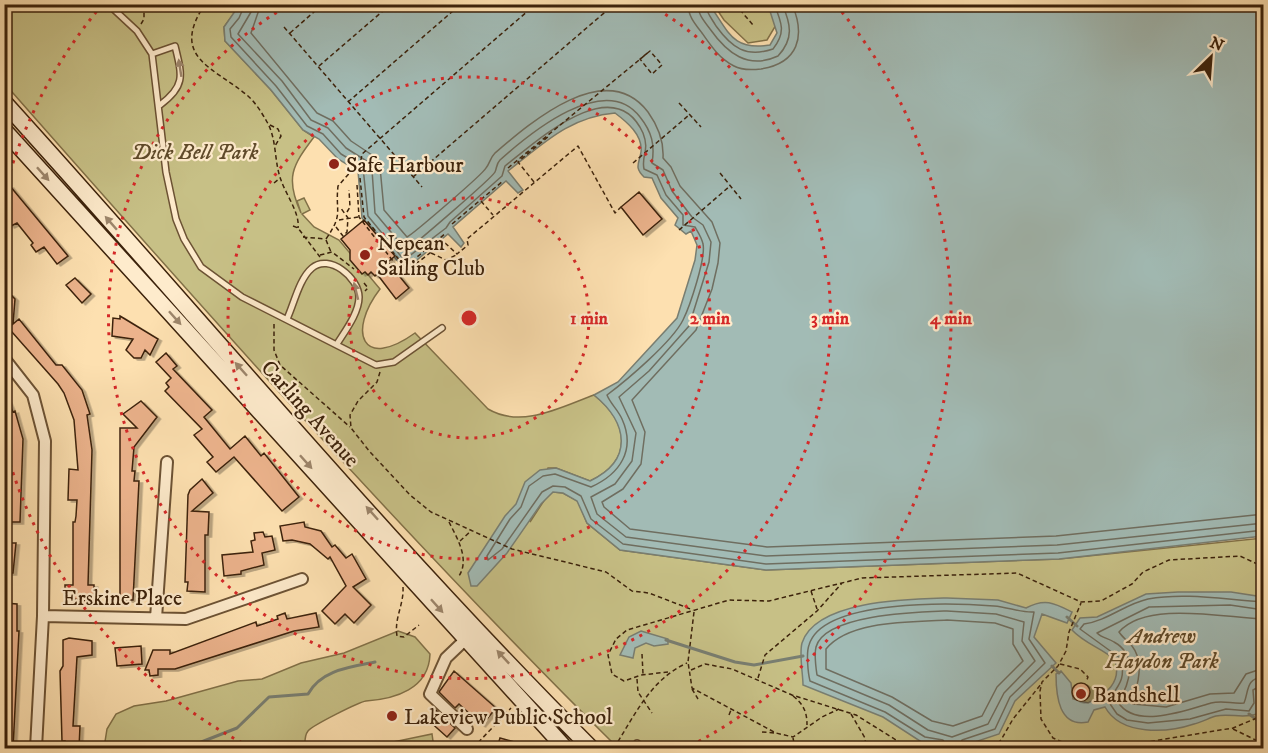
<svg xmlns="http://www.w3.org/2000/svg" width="1268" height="753" font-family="'IM FELL DW Pica',serif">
<defs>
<filter id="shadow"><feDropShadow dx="3.5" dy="2" stdDeviation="0" flood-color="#0004"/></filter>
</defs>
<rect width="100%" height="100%" fill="#fde0b0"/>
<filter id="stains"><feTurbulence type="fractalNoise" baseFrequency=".00333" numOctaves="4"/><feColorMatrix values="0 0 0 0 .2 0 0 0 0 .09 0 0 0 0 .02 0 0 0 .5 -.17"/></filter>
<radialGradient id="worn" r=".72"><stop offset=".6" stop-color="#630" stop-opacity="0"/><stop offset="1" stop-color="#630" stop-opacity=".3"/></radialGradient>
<!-- green -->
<path fill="#c7c086" stroke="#827148" stroke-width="1.5" d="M 4,5 L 240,5 L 224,27 L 225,41 L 271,90 L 303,130 L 314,137 C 292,166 285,178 301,213 L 297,201 L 304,198 L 310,210 L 302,214 L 314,227 L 339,240 L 380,289 C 347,332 362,371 415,333 L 488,409 C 522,429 561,407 594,395 C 629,423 634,460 590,481 L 556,468 L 548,468 L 530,522 L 547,496 L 553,492 L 563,493 L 578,501 L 587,523 L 620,550 L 766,570 L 1059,559 L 1263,538 L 1263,748 L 618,748 C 404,536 204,310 5,84 Z
M 714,5 L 771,5 L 779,20 L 767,40 L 748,43 L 724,20 Z
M 398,631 L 415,637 L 430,654 C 429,689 395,699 366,701 C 359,702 313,725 308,731 C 304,736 305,742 305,748 L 104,748 L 107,729 L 116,714 L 134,706 L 166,701 L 238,681 L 262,679 L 301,663 L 344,653 Z
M 432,734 L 434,748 L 389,748 L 388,743 Z"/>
<!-- water -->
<path fill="#a2bbb5" stroke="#797e71" stroke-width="1.5" d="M 240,4 L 709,4 C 729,32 732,51 770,45 L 777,33 L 768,5 L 1263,5 L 1263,536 L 1059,559 L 766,570 L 620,550 L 587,523 L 577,501 L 563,493 L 553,492 L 541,504 L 507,553 L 477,586 L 471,586 L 468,573 L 505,516 L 516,504 L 525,482 L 540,470 L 556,468 L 590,481 C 634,460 628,423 594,395 L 618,382 L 677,318 L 695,260 L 697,245 L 691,231 L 686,234 L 675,225 L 678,218 L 661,198 L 652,178 L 644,177 C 634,167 639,164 641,152 C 643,135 627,122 615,113 C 569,117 543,144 508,171 L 523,190 L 518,193 L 506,181 L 453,227 L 464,243 L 461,247 L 448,234 L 405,270 L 362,218 L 358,171 L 338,159 L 319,139 L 303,130 L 271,90 L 225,41 L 224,27 Z
M 1178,592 L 1231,592 L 1263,597 L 1263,688 L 1258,693 L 1260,703 L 1257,714 C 1243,719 1230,713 1216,716 C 1209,718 1202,722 1194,724 C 1167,733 1121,736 1105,707 L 1094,710 L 1088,722 C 1059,728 1056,696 1056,674 L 1061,671 L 1071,683 L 1073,699 L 1088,703 C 1106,694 1122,683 1115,660 C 1102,648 1085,644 1072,630 L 1080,618 L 1097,617 L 1146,594 Z
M 947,598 L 998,600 L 1026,608 C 1045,598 1054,603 1072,612 L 1067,623 L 1042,614 L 1034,637 L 1056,663 L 1015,701 L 999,734 L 957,748 L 923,743 L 883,717 L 803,685 C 803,674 799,654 802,643 C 816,600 910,599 947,598 Z
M 641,631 L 668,639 L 668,644 L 654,646 L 646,643 L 635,648 L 633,658 L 620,655 L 629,637 Z"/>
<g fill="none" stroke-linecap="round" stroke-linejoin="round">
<!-- shore -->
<path stroke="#6f6e60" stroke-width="1.5" d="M 245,4 L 239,18 L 230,29 L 231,37 L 276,86 L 307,126 L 323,134 L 341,154 L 363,167 L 368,216 L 404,260 L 446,228 L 450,222 L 502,176 L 505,166 C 536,142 614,69 643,133 C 650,151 641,155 644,169 L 657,175 L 666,195 L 683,215 L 683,225 L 695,227 C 698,232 702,238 703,244 C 706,258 690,306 683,320 C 672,342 627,380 607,395 C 610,403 618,410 622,419 C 636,450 620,474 591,487 L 555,474 L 543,476 L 529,486 L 521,507 L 510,519 L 487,556 L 488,560 L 502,549 L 542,492 L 553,486 L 565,487 L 581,496 L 591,519 L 623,544 L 766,564 L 1058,553 L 1264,530
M 252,4 L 251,12 L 238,34 L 282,81 L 311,120 L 328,128 L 346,148 L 368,162 L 372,170 L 375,213 L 406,250 C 412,247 492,178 495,172 C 497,168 496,164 500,160 C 530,133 605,71 640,117 C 652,132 655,145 652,163 L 663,170 L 672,191 L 692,217 L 703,225 L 711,242 L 709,262 L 689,326 L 649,371 L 619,397 L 636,433 L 632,461 L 615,484 L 591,497 L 597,514 L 626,537 L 766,556 L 1057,545 L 1264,523
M 261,4 L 251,33 L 317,113 L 333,121 L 351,141 L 375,157 L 380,167 L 384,210 L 407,237 C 413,234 482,175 486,168 C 490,163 490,158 495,153 C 531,122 606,57 648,112 C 658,126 664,141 663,158 L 671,167 L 680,186 L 712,222 L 720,243 L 718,263 L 712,289 L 696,330 L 632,400 L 645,432 L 641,464 L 623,489 L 602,502 L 604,507 L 630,529 L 767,547 L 1056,536 L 1264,514
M 688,4 C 688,16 695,24 702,33 C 711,46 719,58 734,66 C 741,70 752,70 761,69 C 798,63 806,37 792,4
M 697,4 C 698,14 704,21 710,29 C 727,53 748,70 778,56 C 794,39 791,24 782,4
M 705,4 C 706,12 712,19 716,26 C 732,48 746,58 773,49 C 786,33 782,23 774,4
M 1264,602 C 1226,600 1186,592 1148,599 C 1125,604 1107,621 1084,624 L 1080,629 L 1120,658 C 1127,679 1118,686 1108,701 L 1117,714 L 1127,720 L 1148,723 L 1190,719 L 1226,709 L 1249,711 L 1254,703 L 1253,690 L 1264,684
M 1264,610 L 1230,605 L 1149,607 L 1097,633 C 1102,638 1108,638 1114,642 C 1138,655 1130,684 1118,702 C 1135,730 1187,710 1211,703 C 1223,700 1232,704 1244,703 C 1249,692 1245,678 1264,677
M 947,611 L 996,614 L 1024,622 L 1022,641 L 1035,661 L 1004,693 L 988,724 L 952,737 L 928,730 L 889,705 L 817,675 C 816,668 814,655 816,647 C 825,614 919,612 947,611 Z
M 1264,619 C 1226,618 1146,600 1119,632 C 1122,637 1128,641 1132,646 C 1144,661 1139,685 1131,701 L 1133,704 L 1166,707 L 1210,694 L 1234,693 L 1246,674 L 1264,668
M 947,620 L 995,623 L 1013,629 L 1013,644 L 1023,661 L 997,687 L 982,716 L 953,726 L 932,721 L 892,697 L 826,669 L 826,649 C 849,620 912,622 947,620 Z
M 947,748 L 943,740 L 925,737 L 885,712 L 810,681 C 808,673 806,653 809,645 C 823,598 956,603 994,606 C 1008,607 1021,613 1034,612 L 1029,639 L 1045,663 L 1010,697 L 995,729 L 962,740 L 958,748"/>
<!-- stream -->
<path stroke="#797e71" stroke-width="3" d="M 1067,617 L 1077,626
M 666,640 L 735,662 L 754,665 L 803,656
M 1052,666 L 1059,673
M 1249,714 L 1264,725
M 186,748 L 237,728 L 269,697 L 308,694 C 321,670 350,667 375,662"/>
</g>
<!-- building -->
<path fill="#ecb38c" stroke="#3c220b" stroke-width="1.5" filter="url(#shadow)" d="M 10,186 L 68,256 L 57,264 L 44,247 L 36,252 L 31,245 L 33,243 L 17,223 L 11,226 L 6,220 L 4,190 Z
M 639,192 L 662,219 L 643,235 L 621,207 Z
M 364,220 L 395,256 L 388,262 L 409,288 L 396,299 L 377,274 L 375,276 L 371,272 L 368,275 L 365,272 L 362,274 L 350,260 L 350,250 L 341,239 Z
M 75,278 L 91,294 L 82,303 L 66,285 Z
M 4,293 L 10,294 L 15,299 L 13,324 L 19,319 L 56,365 L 62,365 L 82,390 L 90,414 L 87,415 L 92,450 L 88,585 L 94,585 L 94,599 L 89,599 L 89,601 L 65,598 L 65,585 L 73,585 L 73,522 L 75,522 L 76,516 L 77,500 L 68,500 L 69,469 L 78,470 L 74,420 L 64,393 L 58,384 L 4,323 Z
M 120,316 L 158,339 L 150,355 L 145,350 L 141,358 L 134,358 L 126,350 L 133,339 L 112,336 L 113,318 L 120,319 Z
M 166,353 L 177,366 L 173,369 L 212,410 L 204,417 L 230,449 L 245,436 L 261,456 L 264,453 L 299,497 L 282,511 L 234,457 L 216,472 L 207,462 L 213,457 L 194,435 L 202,429 L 165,391 L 169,387 L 166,383 L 171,378 L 156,362 Z
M 4,392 L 13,412 L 15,411 L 23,439 L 20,522 L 6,522 L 4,486 L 7,486 L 8,440 L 4,429 Z
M 141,401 L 157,417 L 134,447 L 132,471 L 135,471 L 134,481 L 139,481 L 133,600 L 120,600 L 120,428 L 137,428 L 123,414 Z
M 202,479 L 213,493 L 192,511 L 209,512 L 208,535 L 205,535 L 205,592 L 187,591 L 188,582 L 185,582 L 188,495 L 190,490 Z
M 304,522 L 305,527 L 321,531 L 332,547 L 335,545 L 346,558 L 352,554 L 366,579 L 353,587 L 371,605 L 354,623 L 345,614 L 335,624 L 322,611 L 346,586 L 330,557 L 328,559 L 310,544 L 292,540 L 283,541 L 280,526 Z
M 263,532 L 265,537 L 272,536 L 275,550 L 262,553 L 264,565 L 241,571 L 241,574 L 224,576 L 222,555 L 253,552 L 251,541 L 255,540 L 254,533 Z
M 4,543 L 16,543 L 13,573 L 4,573 Z
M 4,603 L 17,604 L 17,631 L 19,631 L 13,748 L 4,748 Z
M 285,613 L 287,619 L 316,613 L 319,627 L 294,631 L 175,669 L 158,669 L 158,675 L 150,676 L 149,670 L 145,670 L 153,650 L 170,650 L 170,654 L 256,622 L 257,626 L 278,619 L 277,616 Z
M 69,638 L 92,641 L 92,655 L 77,657 L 73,726 L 80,726 L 79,748 L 65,748 L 65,741 L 62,741 L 60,671 L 63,666 L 63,640 Z
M 141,646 L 142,664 L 117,666 L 115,648 Z
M 454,671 L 496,708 L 482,725 L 459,704 L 455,708 L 439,692 Z
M1072 692a9 9 0 1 1 18 0a9 9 0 1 1-18 0Z
M 436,710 L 455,728 L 447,737 L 428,720 Z
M 500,738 L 529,746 L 528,748 L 497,748 Z"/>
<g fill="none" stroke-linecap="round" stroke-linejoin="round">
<defs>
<path id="lane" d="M 108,4 L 137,31 L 152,54 L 166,172 L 176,219 L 184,239 L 201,267 L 242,297 L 376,365 L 394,362 L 442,328
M 152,54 L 175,46 C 182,75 186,86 160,105
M 287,319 C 294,304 299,279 312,268 C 329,253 359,278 359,297 C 359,313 345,331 337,344
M 545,748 L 555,739
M 636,748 L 637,743"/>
<path id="street" d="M 4,358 L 33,395 L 45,441 L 43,616 L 36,748
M 43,616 L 186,619 L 302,579
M 156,618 L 167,462
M 467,638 L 446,658 L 430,694 L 467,729"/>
<path id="secondary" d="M 4,102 C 199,317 386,543 591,748
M 4,130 L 565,748"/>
</defs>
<!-- lane casing -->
<use href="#lane" stroke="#6c5234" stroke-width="8"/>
<!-- street casing -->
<use href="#street" stroke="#6c5234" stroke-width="14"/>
<!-- secondary casing -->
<use href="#secondary" stroke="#3c220b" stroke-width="18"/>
<!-- path -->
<path stroke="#3c220b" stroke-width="1.5" stroke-dasharray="4.5 3" stroke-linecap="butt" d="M 196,4 L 199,12
M 205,4 C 169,58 214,67 248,96 C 255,102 262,113 267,122 C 277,139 274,162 281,180 C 286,195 300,213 298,228
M 735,4 L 753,25
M 141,24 L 144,19 L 144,4
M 284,27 L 422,187
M 290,33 L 323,4
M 319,66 L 391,4
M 348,102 L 461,4
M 679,103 L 701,127
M 270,125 L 278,129 L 281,136 L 275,146
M 633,163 L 689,115
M 508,168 L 650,51 L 662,65 L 652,74 L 640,59 L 650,51
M 720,173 L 741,199
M 413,177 L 611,7
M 360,178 L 364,217 L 405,267 L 446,233
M 534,182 L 518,162 L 549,136
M 274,183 L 279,179
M 357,185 L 359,217 L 403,274 L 444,242 L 457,254 L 468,245 L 467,239 L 578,146 L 615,213 L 621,207
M 481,201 L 493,215
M 347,212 L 350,207 L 349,190
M 339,220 L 358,217
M 452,224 L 503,181
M 293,226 L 298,228 L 320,257
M 336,227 L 343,236 L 347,232 L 348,218 L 340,207
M 679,230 L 730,186
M 303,237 L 325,239
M 326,239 C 344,213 335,213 338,186 L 361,160 L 362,154 L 536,4
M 326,240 L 331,252
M 431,253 L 446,260 L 456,255
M 320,255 L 332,252 L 354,269
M 364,283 L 368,288 L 365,291
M 274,324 L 274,350 L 280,365 L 350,427
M 380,372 L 377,382 L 358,401 L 350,415 L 351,428 L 370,452 L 410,495 L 431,512 L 512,549 L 606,572 L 632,591 L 649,593 L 693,610
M 449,522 C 457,538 470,559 459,576
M 460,541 L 472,530
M 403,587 C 404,605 394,618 397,636 L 404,637 L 419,625
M 811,591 L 817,609
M 694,612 L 688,662 L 692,688 L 776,733 L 793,737 L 822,717 L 839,709
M 642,654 L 643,674
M 1060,664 L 1080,669 L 1088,677 L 1086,682
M 691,670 L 705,664 L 732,669 L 792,695 L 856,715 L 909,748
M 668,672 L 641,675 L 624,681 L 612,674 L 608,655 L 616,639 L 627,630 L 729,600 L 769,601 L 862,578 L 1017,573 L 1081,602 L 1101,601 L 1132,584 L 1143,572 L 1169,560 L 1240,556 L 1264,567
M 758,678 L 765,655 L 817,611 L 842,583
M 637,679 L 638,692 L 652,713
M 692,689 L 698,699
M 793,696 C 803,704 807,711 807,725
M 851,714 L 865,738 L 866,748
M 729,715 L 731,710
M 1233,729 L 1264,744
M 762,732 L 775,733
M 793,738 L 795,748
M 473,748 L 511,708
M 614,748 C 635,715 650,680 687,663
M 992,748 L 1001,740 L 1013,719 L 1042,683
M 1076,748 L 1053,738 L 1041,719 L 1040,691 L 1042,682 L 1058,666 L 1066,651 L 1069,632 L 1081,603
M 1129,748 L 1147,742 L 1233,728 L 1264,715"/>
<!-- lane -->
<use href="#lane" stroke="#feebcc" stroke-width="5"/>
<!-- street -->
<use href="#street" stroke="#feebcc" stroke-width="10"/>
<!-- secondary -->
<use href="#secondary" stroke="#feebcc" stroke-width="15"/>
</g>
<!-- one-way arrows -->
<defs><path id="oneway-solid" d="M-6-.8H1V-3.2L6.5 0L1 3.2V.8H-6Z" transform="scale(1.5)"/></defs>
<g fill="#9d866c">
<use href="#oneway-solid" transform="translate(180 68) rotate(-99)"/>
<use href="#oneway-solid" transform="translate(43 174) rotate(48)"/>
<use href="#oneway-solid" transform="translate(111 223) rotate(-131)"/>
<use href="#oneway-solid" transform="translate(356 291) rotate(-104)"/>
<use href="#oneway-solid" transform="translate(175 318) rotate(48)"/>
<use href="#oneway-solid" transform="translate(241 369) rotate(-132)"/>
<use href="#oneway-solid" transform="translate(306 462) rotate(48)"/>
<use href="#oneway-solid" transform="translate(372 513) rotate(-132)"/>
<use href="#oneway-solid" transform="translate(437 606) rotate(48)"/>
<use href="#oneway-solid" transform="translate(503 657) rotate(-133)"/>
</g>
<!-- distance rings -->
<g fill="none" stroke="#d62828" stroke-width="3" stroke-dasharray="3 6">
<circle cx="469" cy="318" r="120"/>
<circle cx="469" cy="318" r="241"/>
<path d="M650 5A361 361 0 1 1 289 5"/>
<path d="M250 747A482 482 0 0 1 5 447M5 189A482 482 0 0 1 102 5M836 5A482 482 0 0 1 688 747"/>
</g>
<!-- markers -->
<g fill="#8f2418" stroke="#feebcc" stroke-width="2">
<circle cx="334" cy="164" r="6"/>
<circle cx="365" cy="255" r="6"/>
<circle cx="1081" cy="694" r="6"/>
<circle cx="392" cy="716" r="6"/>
</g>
<g text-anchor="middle" stroke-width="4.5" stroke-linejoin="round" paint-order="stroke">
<!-- park labels -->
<g font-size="22" font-style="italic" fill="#5f4a2a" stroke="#feebcc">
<text x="195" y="159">Dick Bell Park</text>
<text x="1162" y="643">Andrew<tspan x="1162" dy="25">Haydon Park</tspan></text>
</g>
<!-- poi labels -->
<g font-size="22" fill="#3c220b" stroke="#feebcc" text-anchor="start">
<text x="346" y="172">Safe Harbour</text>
<text x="377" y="250">Nepean<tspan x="377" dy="25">Sailing Club</tspan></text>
<text x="1093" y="702">Bandshell</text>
<text x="404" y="724">Lakeview Public School</text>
</g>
<!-- street labels -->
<g font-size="22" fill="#3c220b" stroke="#feebcc">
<text transform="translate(311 413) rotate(48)" y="8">Carling Avenue</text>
<text x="122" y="605">Erskine Place</text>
</g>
</g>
<circle cx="469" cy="318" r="9" fill="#d62828" stroke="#feebcc" stroke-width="3"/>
<g font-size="18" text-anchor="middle" font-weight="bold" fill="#d62828" stroke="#feebcc" stroke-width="4.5" stroke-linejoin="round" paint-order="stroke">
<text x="589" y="324">1 min</text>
<text x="710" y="324">2 min</text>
<text x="830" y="324">3 min</text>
<text x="951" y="324">4 min</text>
</g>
<!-- margin -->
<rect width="1268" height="753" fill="none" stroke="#fde0b0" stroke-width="24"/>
<rect x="6" y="6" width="1256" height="741" fill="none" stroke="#3c220b" stroke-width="3"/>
<rect x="12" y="12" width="1244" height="729" fill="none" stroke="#3c220b" stroke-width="1.5"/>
<!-- north arrow -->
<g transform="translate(1211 57) rotate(25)" stroke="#feebcc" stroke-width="4.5" paint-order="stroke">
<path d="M0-4.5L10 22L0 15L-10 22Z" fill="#3c220b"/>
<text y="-9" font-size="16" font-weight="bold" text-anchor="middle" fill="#3c220b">N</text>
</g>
<rect width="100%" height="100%" filter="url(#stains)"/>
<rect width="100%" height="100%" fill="url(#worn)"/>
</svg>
